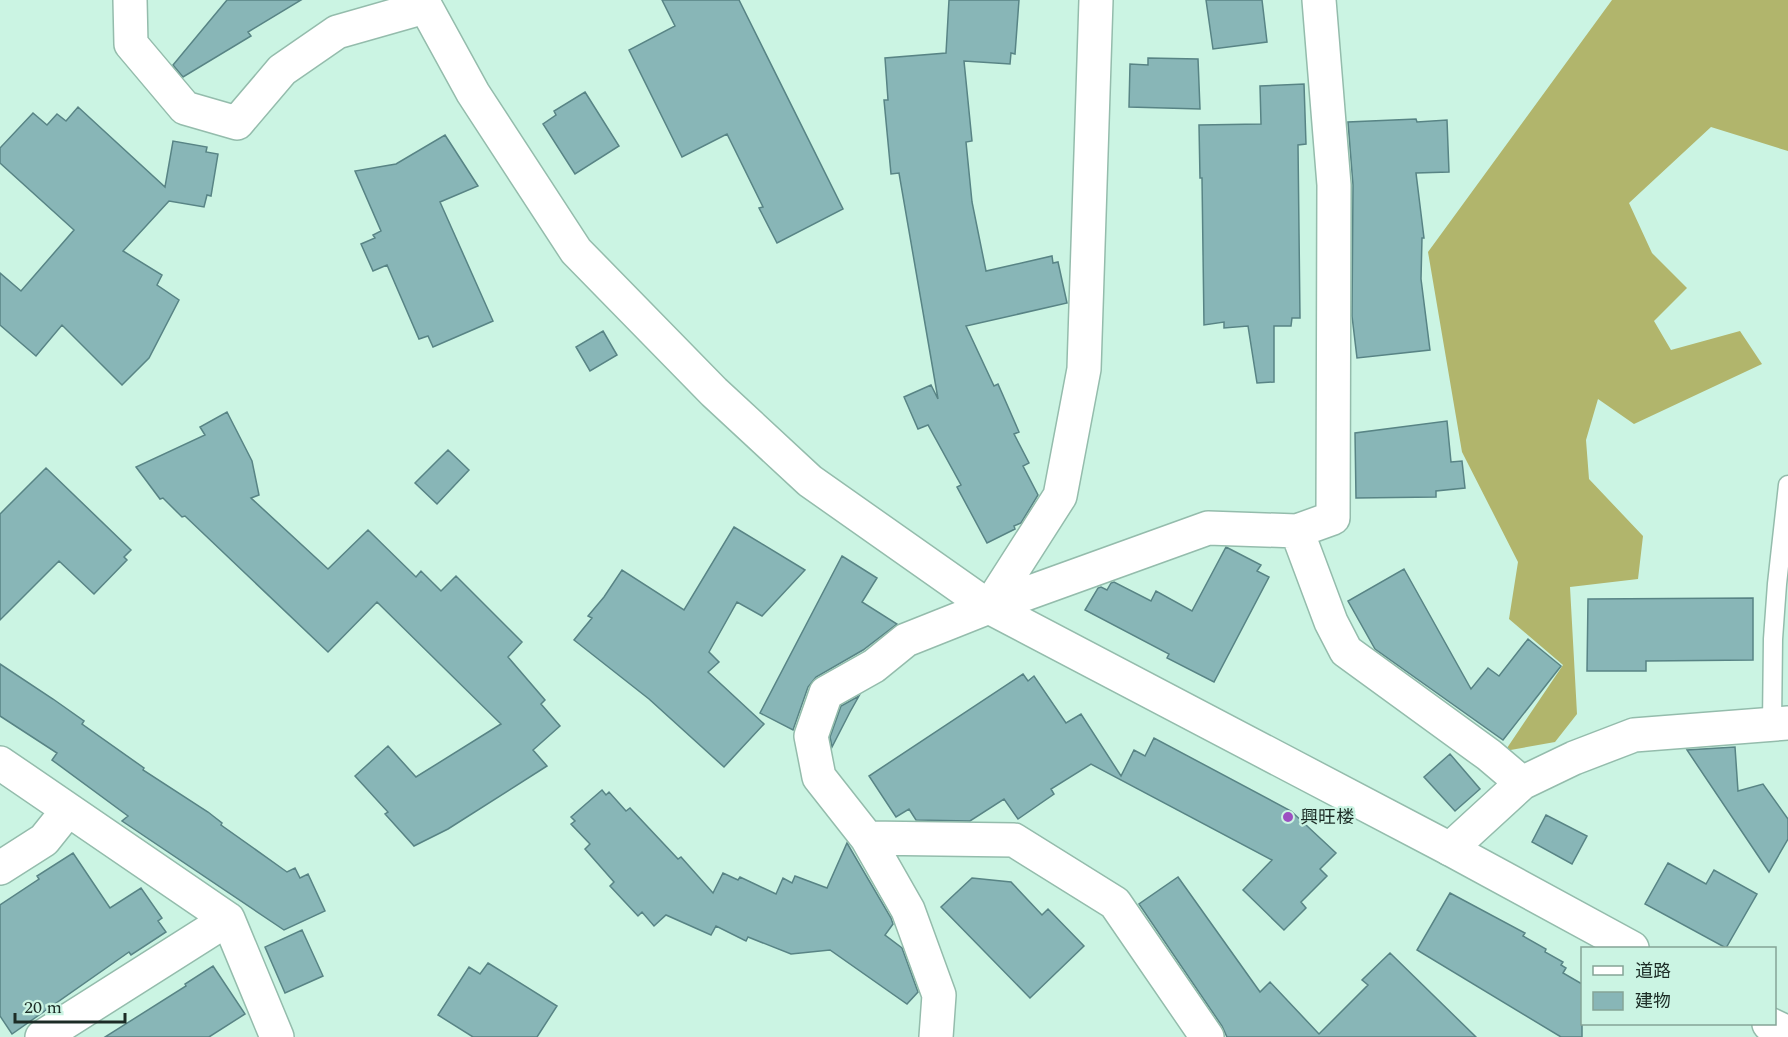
<svg xmlns="http://www.w3.org/2000/svg" width="1788" height="1037" font-family="Spectral,'Noto Sans JP',serif">
<rect width="100%" height="100%" fill="#cbf4e3"/>
<!-- forest -->
<path fill="#b1b56c" d="M 1612,0 L 1788,0 L 1788,151 L 1711,127 L 1629,203 L 1652,253 L 1687,288 L 1654,321 L 1671,350 L 1740,331 L 1762,364 L 1634,424 L 1598,399 L 1586,440 L 1589,479 L 1643,536 L 1638,579 L 1570,587 L 1577,714 L 1555,742 L 1505,751 L 1563,665 L 1509,619 L 1518,562 L 1462,452 L 1428,252 Z"/>
<!-- building -->
<path fill="#88b6b7" stroke="#588485" stroke-width="1.5" d="M 227,0 L 301,0 L 248,32 L 251,36 L 183,77 L 173,65 Z
M 662,0 L 739,0 L 843,209 L 777,243 L 759,208 L 763,207 L 727,134 L 682,157 L 629,50 L 675,26 Z
M 949,0 L 1019,0 L 1015,54 L 1011,53 L 1010,64 L 964,61 L 972,141 L 966,142 L 972,202 L 986,271 L 1052,256 L 1053,263 L 1058,262 L 1067,303 L 966,326 L 994,386 L 998,384 L 1019,432 L 1014,434 L 1029,463 L 1023,466 L 1038,495 L 1021,523 L 1014,526 L 1015,529 L 987,543 L 957,487 L 961,485 L 928,425 L 918,429 L 904,397 L 931,385 L 938,399 L 899,173 L 891,174 L 884,100 L 888,100 L 885,58 L 946,53 Z
M 1206,0 L 1262,0 L 1267,42 L 1213,49 Z
M 1148,58 L 1198,59 L 1200,109 L 1129,107 L 1130,64 L 1148,65 Z
M 1304,84 L 1306,144 L 1298,145 L 1300,318 L 1292,318 L 1291,326 L 1274,326 L 1274,382 L 1257,383 L 1248,326 L 1224,328 L 1224,322 L 1204,325 L 1202,178 L 1200,178 L 1199,125 L 1261,124 L 1260,86 Z
M 585,92 L 619,146 L 575,174 L 543,124 L 556,115 L 554,111 Z
M 78,107 L 165,187 L 173,141 L 207,147 L 206,152 L 218,154 L 211,196 L 207,195 L 204,207 L 169,201 L 123,251 L 162,275 L 157,285 L 179,300 L 149,358 L 122,385 L 62,325 L 36,356 L 0,325 L 0,273 L 21,291 L 74,230 L 0,163 L 0,148 L 33,113 L 47,125 L 57,114 L 66,121 Z
M 1416,119 L 1417,122 L 1447,120 L 1449,172 L 1416,173 L 1424,238 L 1422,238 L 1421,279 L 1430,350 L 1357,358 L 1352,316 L 1353,185 L 1348,122 Z
M 445,135 L 478,186 L 440,202 L 493,321 L 433,347 L 428,336 L 419,339 L 387,265 L 373,271 L 361,244 L 375,238 L 373,235 L 381,231 L 355,171 L 396,164 Z
M 603,331 L 617,355 L 590,371 L 576,347 Z
M 227,412 L 252,461 L 259,495 L 251,498 L 328,569 L 368,530 L 416,577 L 421,571 L 441,591 L 456,576 L 522,642 L 508,657 L 545,700 L 541,704 L 560,726 L 533,750 L 547,766 L 448,829 L 414,846 L 385,814 L 388,812 L 355,776 L 388,746 L 416,777 L 501,724 L 377,602 L 328,652 L 185,516 L 182,517 L 163,498 L 160,499 L 136,467 L 205,435 L 200,427 Z
M 1447,421 L 1451,462 L 1462,461 L 1465,488 L 1436,491 L 1436,497 L 1356,498 L 1355,433 Z
M 448,450 L 469,470 L 437,504 L 415,483 Z
M 46,468 L 131,550 L 124,557 L 127,560 L 94,594 L 59,561 L 0,620 L 0,514 Z
M 734,527 L 805,570 L 762,616 L 737,602 L 709,652 L 719,662 L 708,672 L 764,724 L 724,767 L 649,699 L 574,640 L 592,618 L 588,616 L 604,597 L 622,570 L 684,610 Z
M 1226,547 L 1261,565 L 1257,571 L 1269,577 L 1214,682 L 1167,658 L 1169,654 L 1085,610 L 1098,588 L 1101,587 L 1107,590 L 1111,583 L 1114,582 L 1151,601 L 1156,591 L 1192,611 Z
M 842,556 L 877,578 L 862,602 L 897,624 L 863,650 L 816,677 L 808,687 L 793,730 L 760,713 Z
M 1404,569 L 1471,689 L 1488,668 L 1499,676 L 1528,639 L 1561,666 L 1503,740 L 1375,649 L 1348,601 Z
M 1753,598 L 1753,660 L 1646,661 L 1646,671 L 1587,671 L 1588,599 Z
M 0,664 L 53,699 L 84,721 L 82,724 L 144,768 L 143,770 L 208,812 L 222,823 L 221,825 L 287,872 L 295,868 L 300,878 L 308,874 L 325,911 L 284,930 L 122,821 L 128,816 L 52,760 L 57,753 L 0,716 Z
M 1023,674 L 1028,681 L 1034,676 L 1066,723 L 1081,714 L 1121,776 L 1134,750 L 1145,756 L 1154,738 L 1291,811 L 1336,853 L 1320,869 L 1327,876 L 1301,902 L 1306,908 L 1284,930 L 1243,890 L 1272,860 L 1091,764 L 1051,789 L 1054,794 L 1018,819 L 1004,799 L 970,821 L 916,820 L 909,809 L 896,817 L 869,776 Z
M 859,696 L 850,712 L 832,747 L 830,737 L 841,706 Z
M 1735,747 L 1738,791 L 1763,784 L 1788,819 L 1788,839 L 1769,872 L 1687,750 Z
M 1450,754 L 1480,789 L 1455,811 L 1424,777 Z
M 602,790 L 606,795 L 609,792 L 626,811 L 630,808 L 678,859 L 681,857 L 713,893 L 723,873 L 738,880 L 740,877 L 776,894 L 783,878 L 792,883 L 795,876 L 827,888 L 847,843 L 891,918 L 893,924 L 885,935 L 902,948 L 918,992 L 907,1004 L 830,950 L 791,954 L 748,937 L 746,941 L 716,926 L 711,935 L 666,915 L 654,926 L 642,912 L 638,916 L 610,886 L 614,882 L 585,849 L 590,844 L 571,824 L 575,821 L 571,817 Z
M 1546,815 L 1587,836 L 1572,864 L 1532,842 Z
M 73,853 L 110,908 L 141,888 L 162,918 L 158,921 L 166,932 L 131,955 L 129,952 L 12,1034 L 0,1016 L 0,905 L 39,879 L 37,876 Z
M 1668,863 L 1706,884 L 1714,870 L 1757,894 L 1726,948 L 1645,904 Z
M 1178,877 L 1260,992 L 1270,982 L 1319,1034 L 1368,985 L 1362,980 L 1390,953 L 1476,1037 L 1227,1037 L 1222,1026 L 1139,904 Z
M 972,878 L 1011,882 L 1042,915 L 1048,909 L 1084,946 L 1030,998 L 941,907 Z
M 1450,893 L 1525,933 L 1523,936 L 1546,949 L 1545,952 L 1563,962 L 1561,965 L 1566,968 L 1563,973 L 1582,984 L 1582,1037 L 1561,1037 L 1417,950 Z
M 302,930 L 323,976 L 285,993 L 265,947 Z
M 488,963 L 557,1006 L 537,1037 L 473,1037 L 438,1015 L 469,967 L 480,974 Z
M 213,966 L 245,1014 L 209,1037 L 105,1037 L 186,986 L 185,984 Z"/>
<g fill="none" stroke-linecap="round" stroke-linejoin="round">
<defs>
<path id="service" d="M 1772,724 L 1773,639 L 1777,584 L 1788,485"/>
<path id="minor" d="M 130,0 L 131,44 L 185,108 L 237,123 L 282,70 L 337,32 L 425,7
M 1297,531 L 1331,622 L 1346,651 L 1489,755 L 1522,783
M 989,607 L 1060,496 L 1084,369 L 1096,0
M 0,763 L 228,919 L 277,1037
M 867,838 L 1014,840 L 1115,903 L 1207,1037
M 1450,849 L 1522,783 L 1574,758 L 1634,735 L 1788,723
M 0,868 L 44,840 L 68,810
M 42,1037 L 228,919
M 936,1037 L 939,995 L 908,910 L 867,838 L 819,777 L 811,736 L 826,693 L 874,666 L 906,640 L 989,607 L 1208,528 L 1297,531 L 1333,518 L 1334,185 L 1319,0"/>
<path id="tertiary" d="M 422,0 L 473,93 L 576,251 L 714,392 L 810,481 L 989,607 L 1450,849 L 1632,948
M 1769,1024 L 1788,1033"/>
</defs>
<!-- service casing -->
<use href="#service" stroke="#94bcac" stroke-width="21"/>
<!-- minor casing -->
<use href="#minor" stroke="#94bcac" stroke-width="36"/>
<!-- tertiary casing -->
<use href="#tertiary" stroke="#94bcac" stroke-width="36"/>
<!-- service -->
<use href="#service" stroke="#fff" stroke-width="18"/>
<!-- minor -->
<use href="#minor" stroke="#fff" stroke-width="33"/>
<!-- tertiary -->
<use href="#tertiary" stroke="#fff" stroke-width="33"/>
</g>
<!-- markers -->
<circle fill="#9c4fc1" stroke="#cbf4e3" stroke-width="2" cx="1288" cy="817" r="6"/>
<g text-anchor="middle" stroke-width="4.5" stroke-linejoin="round" paint-order="stroke">
<!-- poi labels -->
<g font-size="18" fill="#1c2c26" stroke="#cbf4e3" text-anchor="start">
<text x="1300" y="823">興旺楼</text>
</g>
</g>
<!-- legend -->
<rect x="1581" y="947" width="195" height="78" fill="#cbf4e3" stroke="#85a497" stroke-width="1.5"/>
<rect x="1593" y="966" width="30" height="9" fill="#ffffff" stroke="#85a497" stroke-width="1.5"/>
<text x="1635" y="977" font-size="18" fill="#1c2c26">道路</text>
<rect x="1593" y="992" width="30" height="18" fill="#88b6b7" stroke="#85a497" stroke-width="1.5"/>
<text x="1635" y="1007" font-size="18" fill="#1c2c26">建物</text>
<!-- scale -->
<path d="M15 1013v9h110v-9" fill="none" stroke="#1c2c26" stroke-width="3"/>
<text x="24" y="1013" font-size="18" fill="#1c2c26" stroke="#cbf4e3" stroke-width="4.5" paint-order="stroke">20 m</text>
</svg>
